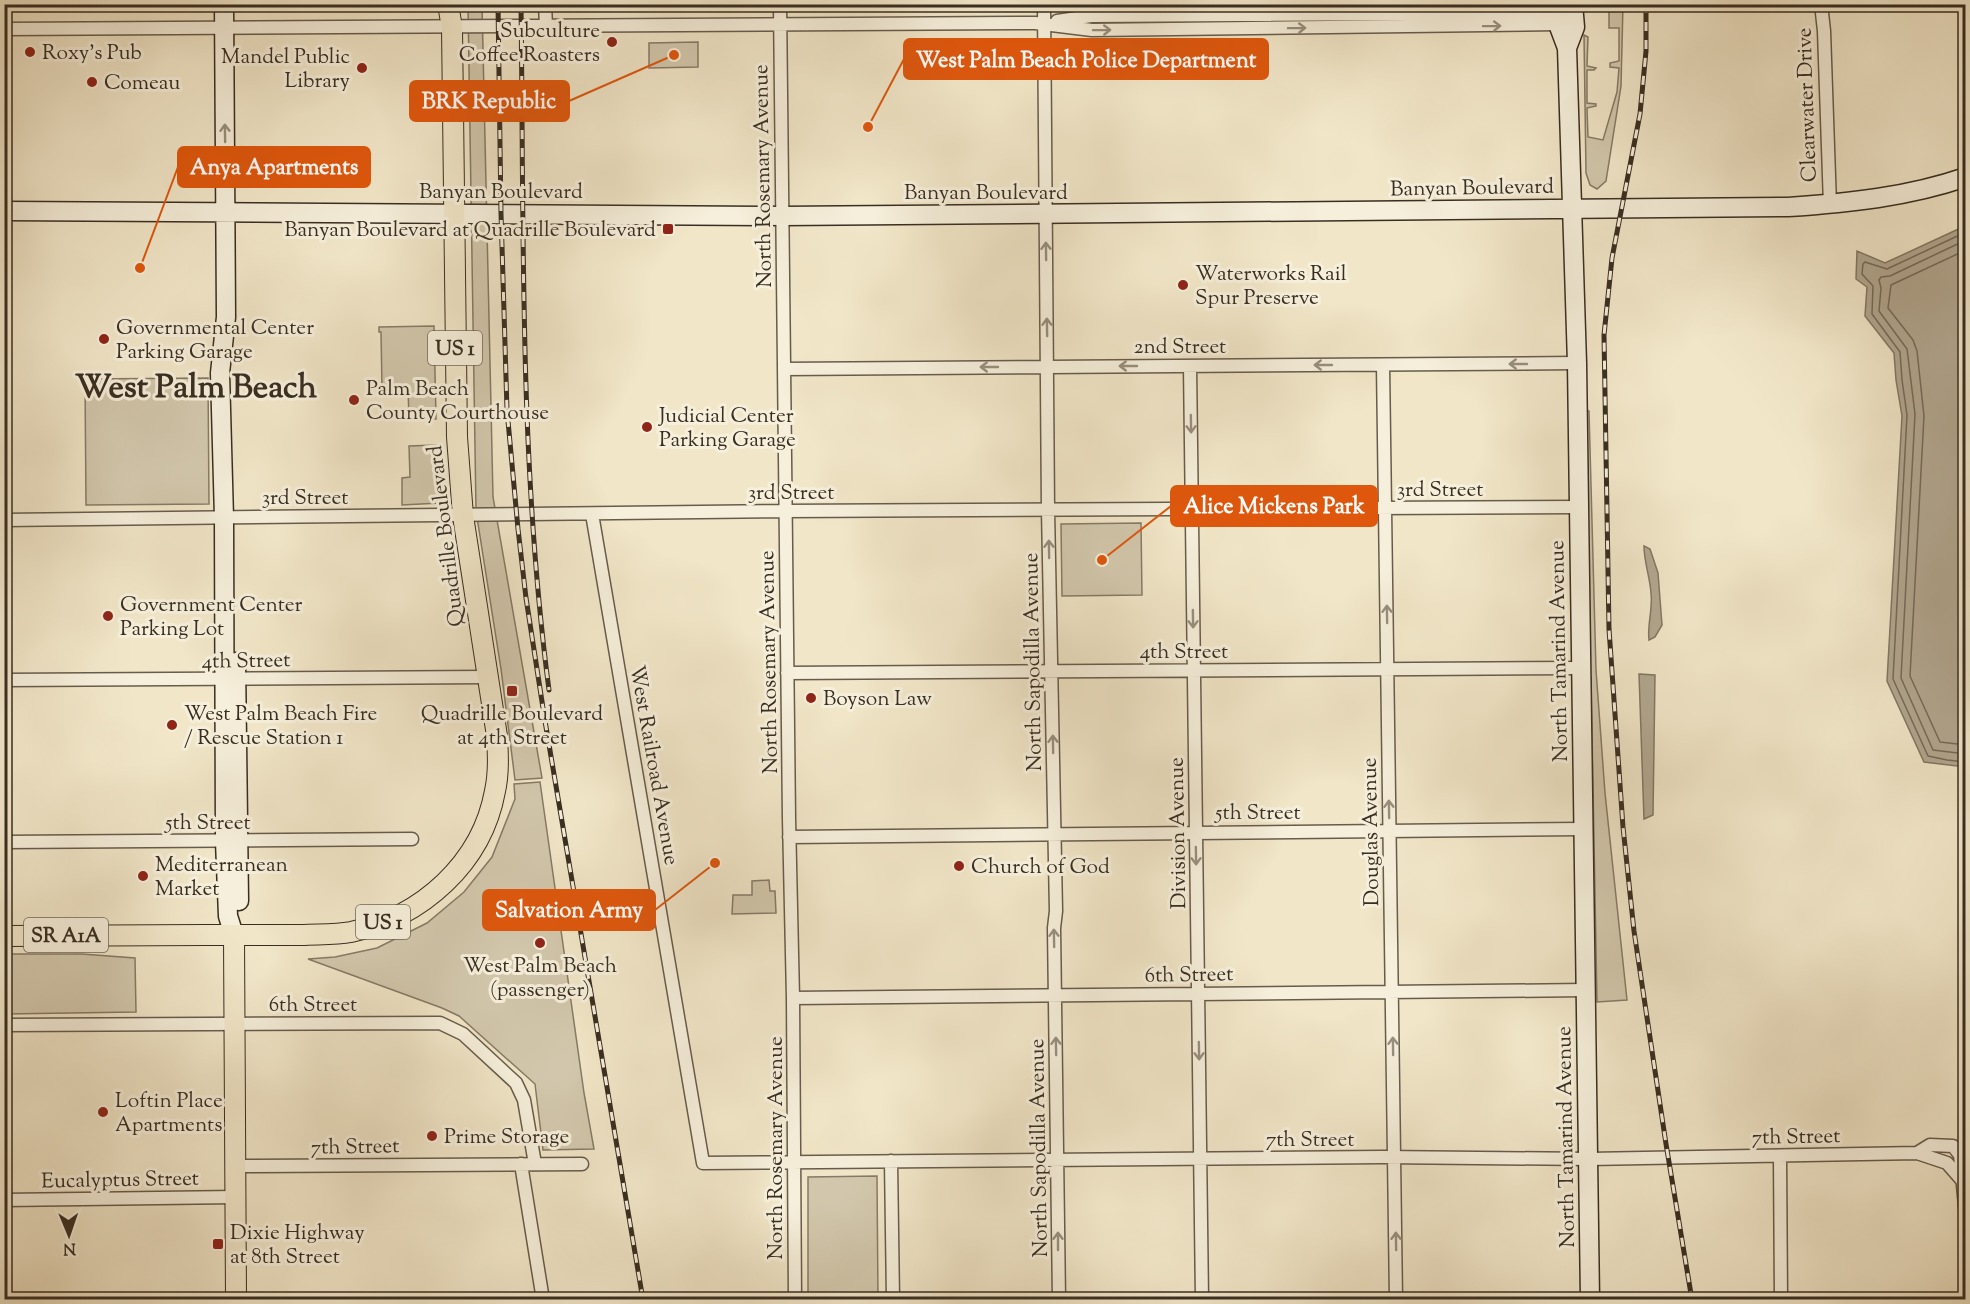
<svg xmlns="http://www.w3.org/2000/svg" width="1970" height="1304" viewBox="0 0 1970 1304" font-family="'Sorts Mill Goudy',serif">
<rect width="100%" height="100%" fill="#f1e6c8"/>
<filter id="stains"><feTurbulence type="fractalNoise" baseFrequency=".00333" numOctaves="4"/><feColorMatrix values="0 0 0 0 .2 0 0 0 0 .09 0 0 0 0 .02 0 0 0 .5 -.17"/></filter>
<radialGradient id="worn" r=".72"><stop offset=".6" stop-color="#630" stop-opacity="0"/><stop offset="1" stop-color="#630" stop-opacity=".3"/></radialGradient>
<path fill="#d2c7ac" stroke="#867a67" stroke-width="1.5" d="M468 5H482L493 497 542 778 515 780 501 669 476 511Z
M558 5H629V10H558Z
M1609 5H1623L1621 86 1606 181 1597 189 1590 185 1586 173 1584 35 1588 37 1587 66 1596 68 1594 70H1587V103L1596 104V106L1587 108 1588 137 1603 140 1617 92 1619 68 1610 67V63L1619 61V28H1609Z
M698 42V67L649 68V43Z
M434 326 436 419H409L408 387 382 388 381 332H379V327Z
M208 378 209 504 86 505 85 379Z
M1583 409 1589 411 1596 670 1605 793 1627 1000 1597 1002 1591 677 1586 674Z
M437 445 440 503 402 505V478L410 477 409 446Z
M1141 523 1142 595 1062 596 1061 524Z
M540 782 584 1093 594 1149 543 1150 535 1084 459 1016 442 1008 308 959 335 957 377 948 427 923 464 892 492 857 515 799 514 784Z
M769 880 770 891H775L776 913 732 914 733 895H752V881Z
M5 954H82L135 958 136 1012 5 1014Z
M877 1176 878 1299H808V1177Z"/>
<path fill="#b2a790" stroke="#827764" stroke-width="1.5" d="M1965 226V767L1924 762 1887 681 1902 416 1896 380 1894 353 1865 316 1867 287 1856 279 1857 251 1885 263Z
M1644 546 1650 549 1658 573 1662 625 1655 637 1649 640C1647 625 1653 609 1651 593 1650 577 1644 562 1644 546Z
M1639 674 1655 675 1653 815 1644 819Z"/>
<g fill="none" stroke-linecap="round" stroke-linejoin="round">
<path stroke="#766a59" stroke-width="1.5" d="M1966 232 1887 269 1865 262 1863 264 1862 274 1873 286 1872 314 1900 352 1902 380 1907 415 1893 679 1928 756 1947 760 1966 762
M1966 240 1890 276 1881 277 1879 280 1881 288 1879 311 1907 349 1915 414 1901 678 1933 750 1966 754
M1966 250 1891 285 1888 308 1913 340 1917 351 1924 416 1910 676 1940 742 1966 745"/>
<g stroke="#675c4c" stroke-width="15">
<path id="street" d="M545 4 546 27
M780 4 789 819 793 998 795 1300
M1044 4 1048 510 1056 911 1054 928 1059 1300
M1821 4 1824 31 1830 205
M1057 21 1091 16 1557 13
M4 29 1035 23 1092 30 1558 24
M1383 365 1396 1300
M1190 366 1202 1300
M784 369 1577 363
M592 514 703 1163 1382 1157 1589 1159 1917 1153 1947 1163 1961 1179 1966 1173
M4 520 785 511 1579 507
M787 673 1581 668
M4 680 487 677
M789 837 1583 829
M4 842 412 839
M793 998 1586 990
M4 1025 440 1023 463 1034 516 1083 524 1100 535 1164
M1917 1153 1930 1145 1953 1146 1960 1155
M1960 1155 1966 1216
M1780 1156 1781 1300
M891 1161 893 1300
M521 1164 543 1300
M236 1166 582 1164
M4 1200 236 1197"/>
</g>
<g stroke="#392e22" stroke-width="21">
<path id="secondary" d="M224 4 226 317 220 373 224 518 225 841 228 916 234 935
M1557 4 1558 24 1567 48 1577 363 1590 1300
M1567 48 1575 27 1573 4
M4 211 782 216 1788 207C1848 203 1908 197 1966 177
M236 662 239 901"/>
</g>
<g stroke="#392e22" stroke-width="22">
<path id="primary" d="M234 935 236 1300
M4 936C71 936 138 935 205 935 237 935 269 935 301 935 318 934 335 935 351 932 422 917 482 863 495 791 499 773 498 754 497 736L463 516 457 437 452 28 448 4"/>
</g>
<use href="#street" stroke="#f6efdb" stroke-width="12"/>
<use href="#secondary" stroke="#f6efdb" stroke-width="18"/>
<use href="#primary" stroke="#f1e6c8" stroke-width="20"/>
<g stroke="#392e22" stroke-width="5">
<path id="rail" d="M498 4 501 213 507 410 518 529 526 598 545 721 643 1300
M521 4C524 233 519 463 549 690
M1646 4V51L1640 114 1612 258 1604 335 1609 629 1623 827 1634 931 1666 1144 1692 1300"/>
</g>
<use href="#rail" stroke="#f6efdb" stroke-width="3" stroke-dasharray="9" stroke-linecap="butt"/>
</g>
<defs><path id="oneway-shaft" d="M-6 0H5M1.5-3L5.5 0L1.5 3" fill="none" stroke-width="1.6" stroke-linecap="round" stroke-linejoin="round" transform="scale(1.5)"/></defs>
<g stroke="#988e7e">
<use href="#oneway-shaft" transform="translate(1492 26) rotate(-1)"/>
<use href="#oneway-shaft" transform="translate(1297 28) rotate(-1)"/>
<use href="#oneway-shaft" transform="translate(1102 30) rotate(-1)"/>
<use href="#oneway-shaft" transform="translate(225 133) rotate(-91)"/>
<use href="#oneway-shaft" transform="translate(1046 251) rotate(-91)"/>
<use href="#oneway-shaft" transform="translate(1047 327) rotate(-91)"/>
<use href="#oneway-shaft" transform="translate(1518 364) rotate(180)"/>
<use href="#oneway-shaft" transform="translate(1323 365) rotate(180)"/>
<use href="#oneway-shaft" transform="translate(1128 366) rotate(180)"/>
<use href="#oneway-shaft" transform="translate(989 367) rotate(180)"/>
<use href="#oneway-shaft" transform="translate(1191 424) rotate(89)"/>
<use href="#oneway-shaft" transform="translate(1049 549) rotate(-91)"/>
<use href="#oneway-shaft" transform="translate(1387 614) rotate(-91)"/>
<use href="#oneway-shaft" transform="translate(1193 619) rotate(89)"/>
<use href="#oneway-shaft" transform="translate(1053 744) rotate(-91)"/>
<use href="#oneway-shaft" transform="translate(1389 809) rotate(-91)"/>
<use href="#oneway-shaft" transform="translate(1196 856) rotate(89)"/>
<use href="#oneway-shaft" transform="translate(1054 938) rotate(-91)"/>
<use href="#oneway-shaft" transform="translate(1056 1046) rotate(-91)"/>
<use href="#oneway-shaft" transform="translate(1393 1046) rotate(-91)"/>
<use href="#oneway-shaft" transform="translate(1199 1051) rotate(89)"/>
<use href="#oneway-shaft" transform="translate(1058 1241) rotate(-90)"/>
<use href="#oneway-shaft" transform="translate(1396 1241) rotate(-91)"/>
</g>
<g fill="#8f2418" stroke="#f6efdb" stroke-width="2">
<circle cx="612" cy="42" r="6"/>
<circle cx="30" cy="52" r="6"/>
<circle cx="362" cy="68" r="6"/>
<circle cx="92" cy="82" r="6"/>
<rect x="662" y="223" width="12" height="12" rx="3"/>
<circle cx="1183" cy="285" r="6"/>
<circle cx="104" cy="339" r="6"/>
<circle cx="354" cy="400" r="6"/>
<circle cx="647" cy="427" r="6"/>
<circle cx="108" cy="616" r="6"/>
<rect x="506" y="685" width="12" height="12" rx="3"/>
<circle cx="811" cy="698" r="6"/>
<circle cx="172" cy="725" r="6"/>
<circle cx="959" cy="866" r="6"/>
<circle cx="143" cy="876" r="6"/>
<circle cx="540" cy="943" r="6"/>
<circle cx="103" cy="1112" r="6"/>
<circle cx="432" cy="1136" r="6"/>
<rect x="212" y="1238" width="12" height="12" rx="3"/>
</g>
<g text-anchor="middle" stroke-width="6" stroke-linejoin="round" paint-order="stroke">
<g fill="#f6efdb" stroke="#72685a" stroke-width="1.5">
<rect x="428" y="331" width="54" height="34" rx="4.5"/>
<rect x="356" y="905" width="54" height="34" rx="4.5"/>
<rect x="24" y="918" width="84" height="34" rx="4.5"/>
</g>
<g font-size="20" font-weight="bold" fill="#392e22">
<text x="455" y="355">US 1</text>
<text x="383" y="929">US 1</text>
<text x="66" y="942">SR A1A</text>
</g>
<g font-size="21" fill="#392e22" stroke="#f6efdb" text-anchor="start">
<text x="600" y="37" text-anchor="end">Subculture<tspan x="600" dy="24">Coffee Roasters</tspan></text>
<text x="42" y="59">Roxy's Pub</text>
<text x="350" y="63" text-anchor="end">Mandel Public<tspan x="350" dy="24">Library</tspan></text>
<text x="104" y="89">Comeau</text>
<text x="656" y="236" text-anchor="end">Banyan Boulevard at Quadrille Boulevard</text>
<text x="1195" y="280">Waterworks Rail<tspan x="1195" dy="24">Spur Preserve</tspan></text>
<text x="116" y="334">Governmental Center<tspan x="116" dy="24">Parking Garage</tspan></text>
<text x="366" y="395">Palm Beach<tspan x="366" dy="24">County Courthouse</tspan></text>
<text x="659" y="422">Judicial Center<tspan x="659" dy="24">Parking Garage</tspan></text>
<text x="120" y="611">Government Center<tspan x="120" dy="24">Parking Lot</tspan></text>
<text x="823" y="705">Boyson Law</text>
<text x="184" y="720">West Palm Beach Fire<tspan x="184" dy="24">/ Rescue Station 1</tspan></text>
<text x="512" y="720" text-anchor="middle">Quadrille Boulevard<tspan x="512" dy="24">at 4th Street</tspan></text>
<text x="155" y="871">Mediterranean<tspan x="155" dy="24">Market</tspan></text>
<text x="971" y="873">Church of God</text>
<text x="540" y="972" text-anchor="middle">West Palm Beach<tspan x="540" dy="24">(passenger)</tspan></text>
<text x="115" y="1107">Loftin Place<tspan x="115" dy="24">Apartments</tspan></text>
<text x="444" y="1143">Prime Storage</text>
<text x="230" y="1239">Dixie Highway<tspan x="230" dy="24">at 8th Street</tspan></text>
</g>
<g font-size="21" fill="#392e22" stroke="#f6efdb">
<text transform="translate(1806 105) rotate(-92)" y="7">Clearwater Drive</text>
<text transform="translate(762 176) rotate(-91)" y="7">North Rosemary Avenue</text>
<text transform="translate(1472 187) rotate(-1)" y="7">Banyan Boulevard</text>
<text x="501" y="198">Banyan Boulevard</text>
<text x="986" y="199">Banyan Boulevard</text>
<text x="1180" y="353">2nd Street</text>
<text x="1440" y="496">3rd Street</text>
<text x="791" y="499">3rd Street</text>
<text x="305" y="504">3rd Street</text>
<text transform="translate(445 536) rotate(-97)" y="7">Quadrille Boulevard</text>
<text x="1184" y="658">4th Street</text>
<text transform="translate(1558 651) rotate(-91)" y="7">North Tamarind Avenue</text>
<text transform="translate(246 660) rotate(-1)" y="7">4th Street</text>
<text transform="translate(768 662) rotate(-91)" y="7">North Rosemary Avenue</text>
<text transform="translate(1032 662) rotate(-91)" y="7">North Sapodilla Avenue</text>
<text transform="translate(655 765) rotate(80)" y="7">West Railroad Avenue</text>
<text x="1258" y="819">5th Street</text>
<text x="208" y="829">5th Street</text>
<text transform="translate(1370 832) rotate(-91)" y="7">Douglas Avenue</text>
<text transform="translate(1177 833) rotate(-91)" y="7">Division Avenue</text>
<text transform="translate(1189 974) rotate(-1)" y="7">6th Street</text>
<text x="313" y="1011">6th Street</text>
<text transform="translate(1796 1136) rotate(-1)" y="7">7th Street</text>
<text transform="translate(1565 1137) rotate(-91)" y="7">North Tamarind Avenue</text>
<text x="1310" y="1146">7th Street</text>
<text transform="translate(355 1146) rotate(-1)" y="7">7th Street</text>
<text transform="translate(775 1148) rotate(-90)" y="7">North Rosemary Avenue</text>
<text transform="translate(1038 1148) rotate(-91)" y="7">North Sapodilla Avenue</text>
<text transform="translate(120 1179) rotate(-1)" y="7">Eucalyptus Street</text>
</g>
<g font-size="33" font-weight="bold" fill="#392e22" stroke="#f6efdb">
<text x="196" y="397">West Palm Beach</text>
</g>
</g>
<path fill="none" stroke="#df570d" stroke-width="2" d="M868 127L904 59M674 55L569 101M140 268L178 167M1102 560L1171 506M715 863L655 910"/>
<g fill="#df570d" stroke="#f6efdb" stroke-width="2">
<circle cx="868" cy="127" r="6"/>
<circle cx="674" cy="55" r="6"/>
<circle cx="140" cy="268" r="6"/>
<circle cx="1102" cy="560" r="6"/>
<circle cx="715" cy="863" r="6"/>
</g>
<g fill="#df570d" stroke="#df570d" stroke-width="2">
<rect x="904" y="39" width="364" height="40" rx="6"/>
<rect x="410" y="81" width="159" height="40" rx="6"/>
<rect x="178" y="147" width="192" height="40" rx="6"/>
<rect x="1171" y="486" width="206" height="40" rx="6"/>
<rect x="483" y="890" width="172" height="40" rx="6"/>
</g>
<g font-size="22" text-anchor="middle" font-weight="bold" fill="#fff">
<text x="1086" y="67">West Palm Beach Police Department</text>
<text x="489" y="108">BRK Republic</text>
<text x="274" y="174">Anya Apartments</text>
<text x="1274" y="513">Alice Mickens Park</text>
<text x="569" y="917">Salvation Army</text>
</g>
<rect width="1970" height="1304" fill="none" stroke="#f1e6c8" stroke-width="24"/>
<rect x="6" y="6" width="1958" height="1292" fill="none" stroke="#392e22" stroke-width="3"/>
<rect x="12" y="12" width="1946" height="1280" fill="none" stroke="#392e22" stroke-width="1.5"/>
<g transform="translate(69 1235) rotate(178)" stroke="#f6efdb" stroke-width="4.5" paint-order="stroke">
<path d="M0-4.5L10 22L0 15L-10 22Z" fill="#392e22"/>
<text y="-9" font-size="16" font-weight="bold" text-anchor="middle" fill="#392e22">N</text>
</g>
<rect width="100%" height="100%" filter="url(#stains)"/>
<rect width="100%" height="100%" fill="url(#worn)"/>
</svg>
